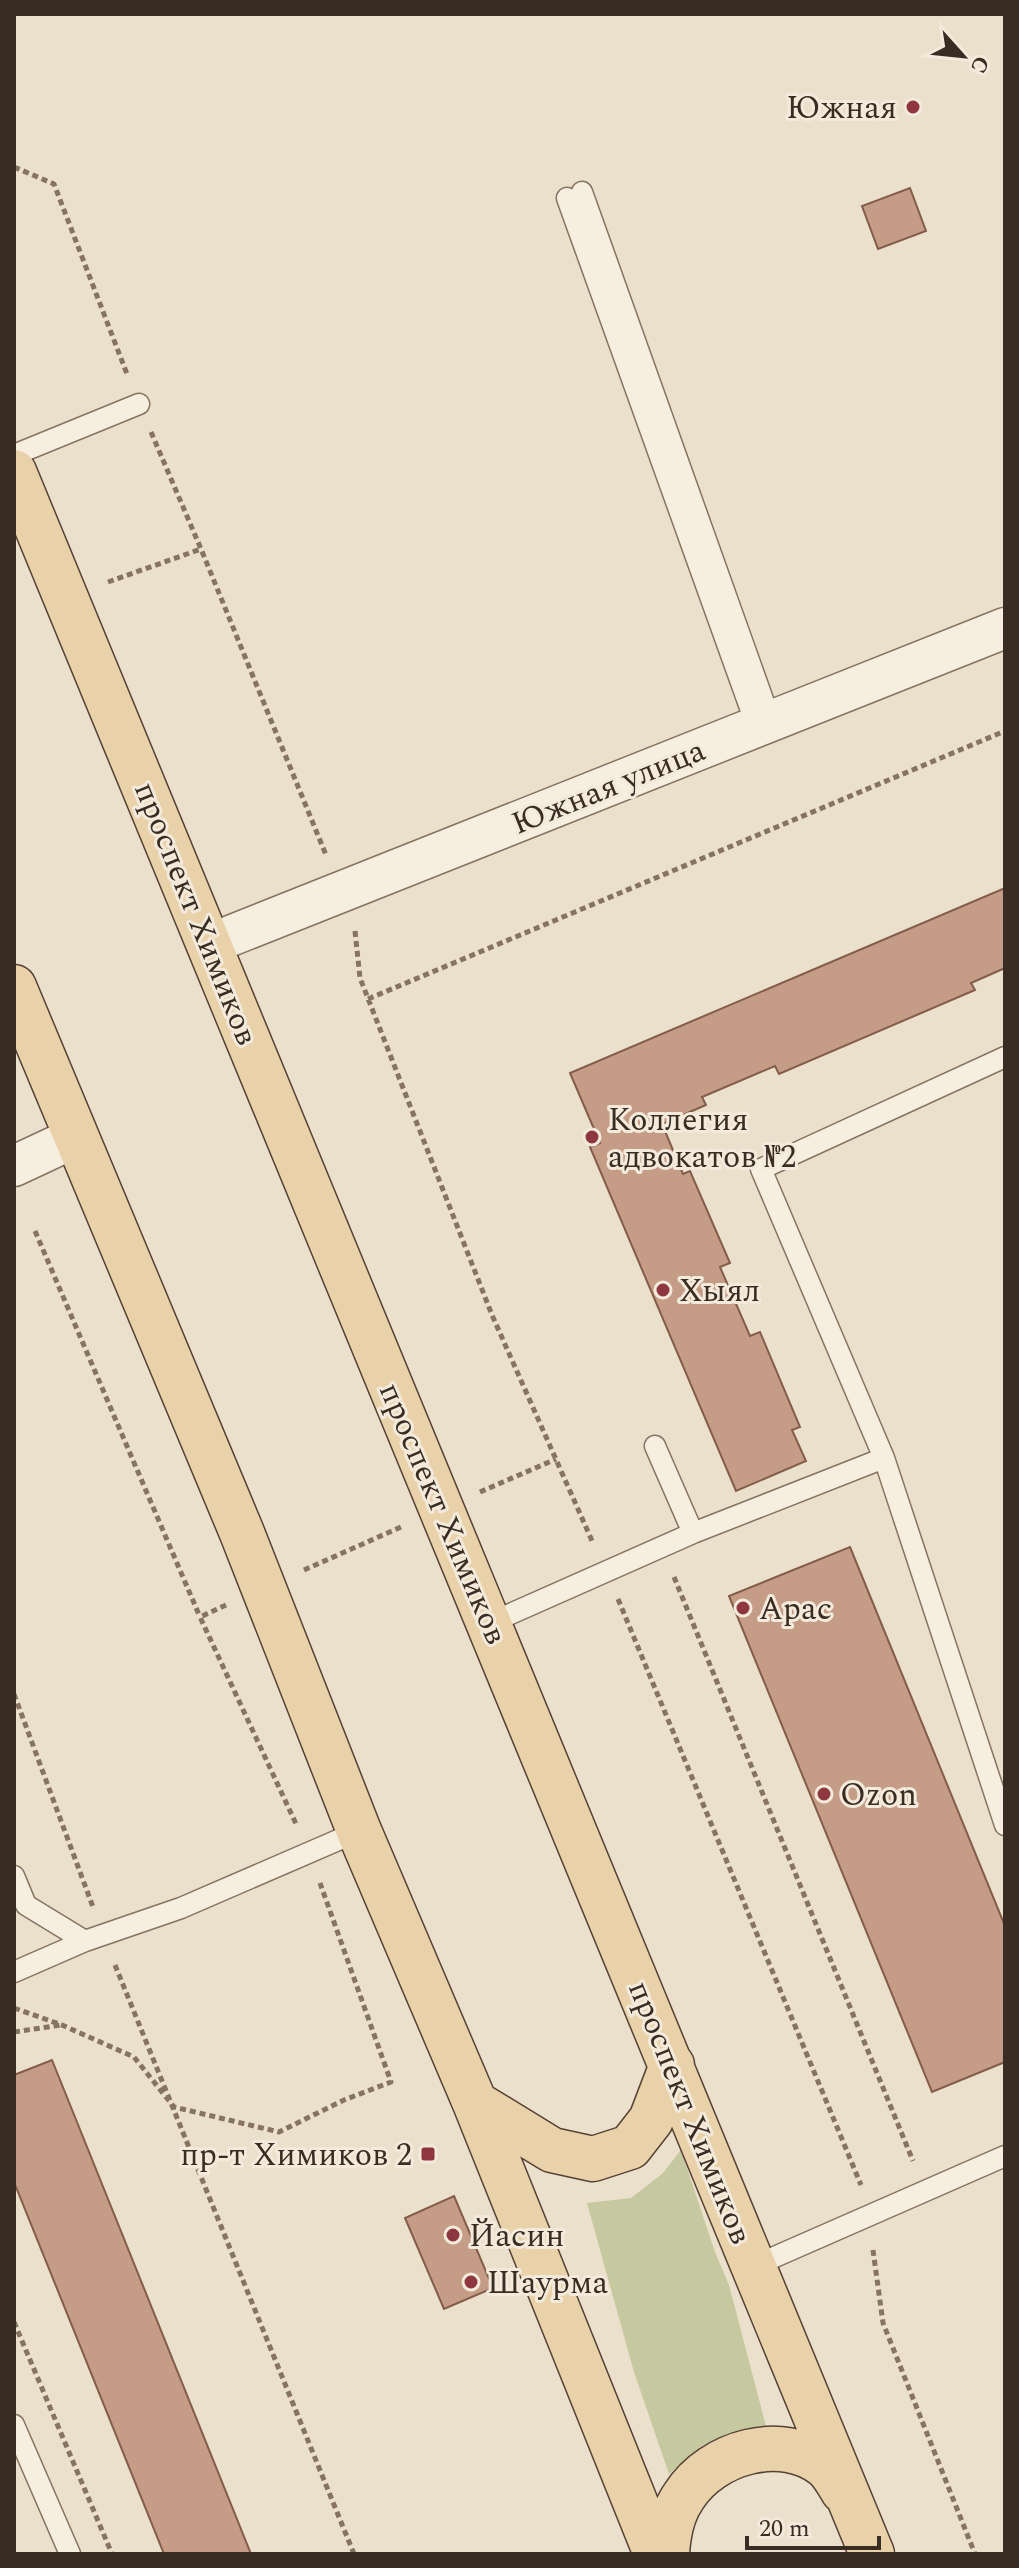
<svg xmlns="http://www.w3.org/2000/svg" width="1019" height="2568" viewBox="0 0 1019 2568" font-family="Spectral,serif">
<rect width="100%" height="100%" fill="#ebe0cc"/>
<path fill="#c6c8a0" d="M681 2150 715 2252 729 2285 767 2430 727 2434 700 2447 669 2474 634 2372 587 2203 631 2198 662 2174Z"/>
<path fill="#c59c86" stroke="#835d4a" stroke-width="2" d="M910 188 926 231 878 249 862 206Z
M1005 888V968L971 983 975 990 779 1074 775 1066 702 1097 706 1105 662 1124 683 1174 690 1171 730 1263 720 1267 750 1336 760 1332 800 1427 792 1430 806 1461 736 1491 590 1147 600 1143 570 1073Z
M850 1547 1005 1926V2062L932 2092 729 1596Z
M52 2060 251 2554H164L14 2182V2075Z
M454 2196 493 2288 444 2309 405 2218Z"/>
<g fill="none" stroke-linecap="round" stroke-linejoin="round">
<g stroke="#867361" stroke-width="23">
<path id="service" d="M582 192 771 722
M567 198 757 727
M14 455 139 404
M655 1446 693 1533
M884 1458 1005 1825
M490 1623 693 1533 884 1458 761 1169 1005 1057
M14 1876 26 1905 85 1941
M14 1972 85 1941 181 1908 359 1831
M754 2266 1005 2156
M14 2425 70 2554"/>
</g>
<g stroke="#867361" stroke-width="43">
<path id="minor" d="M210 944 1005 628
M14 1166 76 1137"/>
</g>
<g stroke="#554235" stroke-width="47">
<path id="primary" d="M14 472 872 2554
M14 987 242 1533 359 1831 475 2103 656 2554
M475 2103 552 2150 593 2159 630 2147 651 2120 672 2065
M667 2554C668 2534 672 2513 684 2496 712 2452 782 2432 825 2466 833 2473 838 2483 843 2491"/>
</g>
<path stroke="#867361" stroke-width="5" stroke-dasharray="6 4" stroke-linecap="butt" d="M14 167 54 184 127 374
M151 432 201 549 326 855
M108 582 201 549
M355 931 360 978 492 1315 593 1543
M368 999 1005 731
M35 1231 200 1617
M480 1492 556 1459
M304 1570 401 1527
M674 1577 913 2161
M618 1599 861 2185
M226 1605 200 1617 297 1826
M14 1694 93 1907
M115 1965 354 2554
M14 2008 62 2025 134 2057 174 2107 279 2132 344 2100 391 2082 320 1883
M14 2032 61 2025
M873 2250 883 2323 975 2554
M14 2322 112 2554"/>
<use href="#service" stroke="#f6eedf" stroke-width="20"/>
<use href="#minor" stroke="#f6eedf" stroke-width="40"/>
<use href="#primary" stroke="#e9d1a9" stroke-width="44"/>
</g>
<g fill="#8f373e" stroke="#f3eadb" stroke-width="3">
<circle cx="913" cy="107" r="8"/>
<circle cx="592" cy="1137" r="8"/>
<circle cx="663" cy="1290" r="8"/>
<circle cx="743" cy="1608" r="8"/>
<circle cx="824" cy="1794" r="8"/>
<rect x="420" y="2146" width="16" height="16" rx="4"/>
<circle cx="453" cy="2235" r="8"/>
<circle cx="471" cy="2282" r="8"/>
</g>
<g text-anchor="middle" stroke-width="6" stroke-linejoin="round" paint-order="stroke">
<g font-size="32" fill="#392c23" stroke="#f3eadb" text-anchor="start">
<text x="897" y="118" text-anchor="end">Южная</text>
<text x="608" y="1130">Коллегия<tspan x="608" dy="37">адвокатов №2</tspan></text>
<text x="679" y="1301">Хыял</text>
<text x="759" y="1619">Арас</text>
<text x="840" y="1805">Ozon</text>
<text x="412" y="2165" text-anchor="end">пр-т Химиков 2</text>
<text x="469" y="2246">Йасин</text>
<text x="487" y="2293">Шаурма</text>
</g>
<g font-size="32" fill="#392c23" stroke="#f3eadb">
<text transform="translate(608 786) rotate(-22)" y="11">Южная улица</text>
<text transform="translate(197 913) rotate(68)" y="11">проспект Химиков</text>
<text transform="translate(444 1513) rotate(67)" y="11">проспект Химиков</text>
<text transform="translate(691 2112) rotate(68)" y="11">проспект Химиков</text>
</g>
</g>
<rect width="1019" height="2568" fill="none" stroke="#392c23" stroke-width="32"/>
<g transform="translate(963 56) rotate(117)" stroke="#f3eadb" stroke-width="6" paint-order="stroke">
<path d="M0-6L14 30L0 20L-14 30Z" fill="#392c23"/>
<text y="-12" font-size="22" font-weight="bold" text-anchor="middle" fill="#392c23">С</text>
</g>
<path d="M747 2536v12h132v-12" fill="none" stroke="#392c23" stroke-width="4"/>
<text x="759" y="2536" font-size="24" fill="#392c23" stroke="#f3eadb" stroke-width="6" paint-order="stroke">20 m</text>
</svg>
